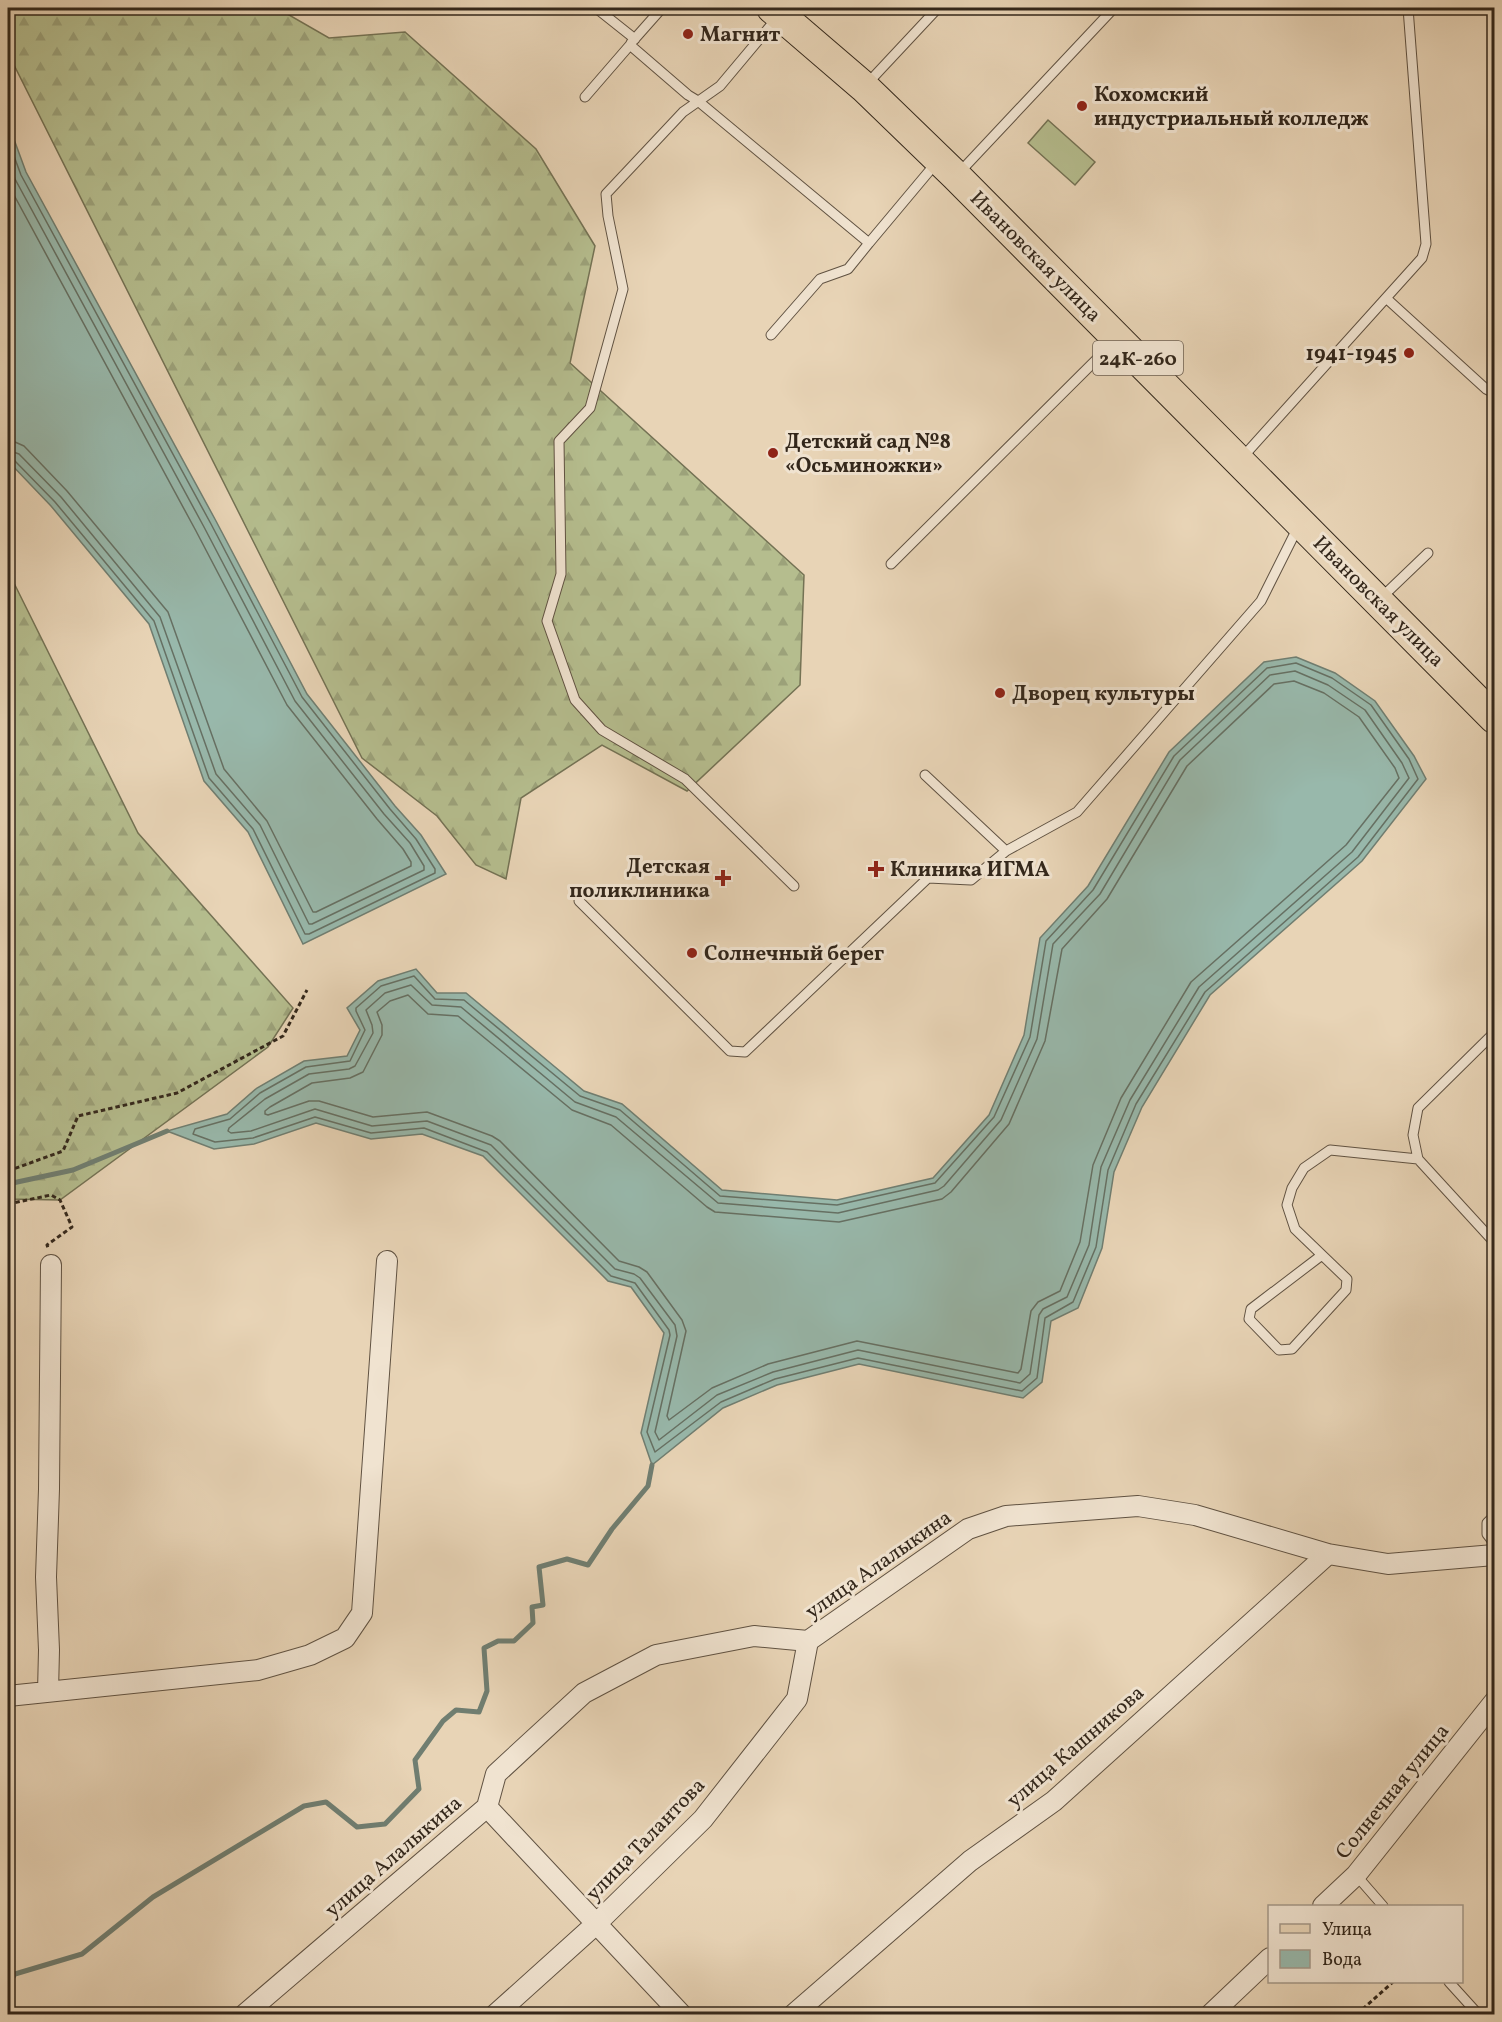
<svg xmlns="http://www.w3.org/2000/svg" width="1502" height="2022" viewBox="0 0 1502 2022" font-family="Vollkorn,serif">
<defs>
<pattern id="forest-firs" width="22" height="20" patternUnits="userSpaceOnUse" patternTransform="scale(1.5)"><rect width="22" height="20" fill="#b5bd8e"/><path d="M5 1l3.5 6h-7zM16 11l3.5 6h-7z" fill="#9ca27a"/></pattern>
</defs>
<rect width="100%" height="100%" fill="#e8d4b6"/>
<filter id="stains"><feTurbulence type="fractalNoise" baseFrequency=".00333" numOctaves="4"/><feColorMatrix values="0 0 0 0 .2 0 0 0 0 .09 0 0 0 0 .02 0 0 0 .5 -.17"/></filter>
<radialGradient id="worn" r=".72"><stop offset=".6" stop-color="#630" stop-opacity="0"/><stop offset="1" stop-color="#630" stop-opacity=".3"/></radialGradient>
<path fill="#b5bd8e" stroke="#747254" stroke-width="1.5" d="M1048 120 1095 162 1075 185 1028 143Z"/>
<path fill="url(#forest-firs)" stroke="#747254" stroke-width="1.5" d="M8 8H277L329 38 405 32 536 149 595 246 570 363 804 575 800 685 687 791 602 745 521 798 506 879 476 865 437 816 362 758 8 53Z
M8 571 138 833 293 1008 268 1047 60 1200 8 1199Z"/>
<path fill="#98b8ab" stroke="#707e71" stroke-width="1.5" d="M8 123 26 172 216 521 307 694 395 806 421 835 446 874 303 944 248 832 204 781 149 624 51 506 8 461Z
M1296 657 1335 673 1375 701 1414 756 1426 779 1362 861 1210 995 1142 1107 1114 1172 1102 1248 1078 1308 1051 1321 1042 1382 1023 1398 859 1364 777 1385 723 1408 652 1465 641 1433 664 1333 631 1287 608 1281 483 1156 422 1134 371 1139 316 1123 254 1144 214 1149 167 1131 227 1114 257 1088 304 1061 347 1056 360 1030 347 1008 378 981 416 969 437 993H466L584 1091 622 1104 722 1190 837 1200 933 1178 989 1115 1024 1035 1040 938 1088 886 1169 752 1264 662Z"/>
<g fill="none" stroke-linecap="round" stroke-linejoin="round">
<path stroke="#667063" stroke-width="1.5" d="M8 140 21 175 211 524 302 697 390 809 416 839 435 869V873L309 934H305L253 829 209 778 154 621 55 502 14 460 8 458
M8 160 15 179 204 527 295 701 384 814 410 843 424 866V870L312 924H309L260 825 216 774 160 617 61 497 19 454 8 450
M8 184 196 531 287 705 377 819 403 849 411 862V866L316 912H313L267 821 224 769 168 612 67 491 24 446 15 442 8 441
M1296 663 1332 678 1371 705 1409 759 1418 779 1358 857 1205 992 1136 1104 1108 1170 1096 1247 1073 1302 1045 1318 1037 1378 1022 1391 858 1358 775 1379 721 1402 655 1452 647 1432 670 1335 669 1330 635 1283 611 1276 487 1152 424 1128 371 1133 315 1117 253 1138 215 1142 193 1134 195 1129 230 1119 260 1093 306 1067 350 1061 365 1030 356 1011V1008L381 986 414 976 435 999 464 1000 580 1096 620 1110 720 1196 837 1205 935 1183 994 1117 1030 1037 1046 941 1093 890 1174 756 1267 668Z
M1295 671 1328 685 1365 710 1402 763 1409 778 1352 852 1199 987 1130 1100 1101 1167 1089 1245 1067 1297 1043 1309 1039 1315 1030 1374 1020 1383 858 1350 773 1372 717 1395 659 1440 655 1432 677 1336 675 1325 640 1278 634 1274 615 1269 491 1145 427 1121 372 1126 315 1109 251 1131 231 1133 228 1131 229 1128 265 1099 309 1074 349 1069 355 1066 373 1033 372 1025 366 1010 385 993 411 985 432 1005 461 1007 575 1102 616 1117 718 1203 838 1213 938 1190 944 1186 1001 1120 1037 1039 1053 944 1100 894 1180 760 1270 675Z
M1294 681 1324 693 1359 717 1395 768 1399 778 1346 845 1191 982 1121 1098 1093 1165 1080 1242 1060 1291 1038 1302 1031 1311 1021 1369 1018 1373 857 1341 768 1364 712 1388 669 1420 667 1416 686 1331 682 1320 647 1272 639 1267 619 1261 500 1141 492 1136 427 1112 373 1117 319 1101H309L268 1115 265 1114V1111L270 1107 312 1083 350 1078 363 1072 382 1035V1025L377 1012 390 1001 408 995 428 1014 458 1016 572 1110 611 1125 707 1207 715 1212 839 1222 942 1199 951 1192 1009 1124 1045 1041 1062 949 1107 899 1187 766 1274 684Z"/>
<path stroke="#707e71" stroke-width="5" d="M8 1184 73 1170 167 1131
M8 1985 15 1974 82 1954 153 1897 304 1806 326 1802 357 1827 385 1824 419 1789 415 1760 443 1721 456 1710 479 1712 487 1691 484 1648 498 1641H514L533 1623 532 1607 543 1605 539 1567 567 1559 588 1565 612 1529 648 1486 652 1465"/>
<g stroke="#605242" stroke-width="11">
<path id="service" d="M596 8 635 39
M777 18 720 86 683 112 606 194 608 216 623 289 590 408 559 441 561 574 547 621 575 700 602 730 685 779 794 886
M631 43 662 8
M866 85 938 8
M585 97 630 45 688 95 698 101 869 243 848 269 820 279 771 335
M958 174 1114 8
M869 243 936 163
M1386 298 1486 389 1494 393
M1241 459 1422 258 1426 244 1408 8
M891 564 1114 342
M1380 599 1428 553
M925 775 1006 851
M579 901 730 1051 745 1052 928 878 971 880 1006 851 1077 812 1261 601 1298 527
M1494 1033 1418 1108 1413 1135 1418 1159 1494 1242
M1322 1255 1347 1279 1346 1290 1292 1349 1279 1350 1249 1319 1251 1309 1322 1255 1295 1229 1287 1205 1292 1188 1304 1168 1330 1150 1418 1159
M1494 1516 1487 1523V1534L1494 1543
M1356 1875 1383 1906
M1449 1982 1478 2014"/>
</g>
<g stroke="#605242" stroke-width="22">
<path id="minor" d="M48 1692 49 1650 46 1577 49 1489 51 1265
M8 1696 258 1670 310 1655 345 1638 362 1613 387 1261
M487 1807 681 2014
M1323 1906 1356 1875 1494 1702
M245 2014 487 1807 496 1774 584 1693 656 1655 754 1636 808 1641 968 1529 1006 1516 1138 1506 1195 1515 1328 1554 1388 1564 1494 1555
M496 2014 596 1924 703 1819 797 1699 808 1641
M794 2014 970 1861 1054 1801 1328 1554
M1211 2014 1270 1958"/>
</g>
<g stroke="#33271b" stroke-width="32">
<path id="primary" d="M772 8 864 87 956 176 1494 718"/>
</g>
<path stroke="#33271b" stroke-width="3" stroke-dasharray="4.5 3" stroke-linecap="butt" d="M8 1171 63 1151 78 1116 177 1093 283 1036 307 990
M8 1204 51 1195 60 1200 72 1227 47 1245 48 1248
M1357 2014 1393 1982"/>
<use href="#service" stroke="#f0e3d0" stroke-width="9"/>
<use href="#minor" stroke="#f0e3d0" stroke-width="20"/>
<use href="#primary" stroke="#e8d4b6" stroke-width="30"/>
</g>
<g fill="#8f2418" stroke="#f0e3d0" stroke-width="2">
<circle cx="688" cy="34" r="6"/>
<circle cx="1082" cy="106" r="6"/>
<circle cx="1409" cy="353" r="6"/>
<circle cx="773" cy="453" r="6"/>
<circle cx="1000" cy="693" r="6"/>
<path d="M873 860h6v6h6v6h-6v6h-6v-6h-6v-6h6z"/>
<path d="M720 869h6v6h6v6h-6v6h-6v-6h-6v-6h6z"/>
<circle cx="692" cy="953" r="6"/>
</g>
<g text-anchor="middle" stroke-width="6" stroke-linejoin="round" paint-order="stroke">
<rect fill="#f0e3d0" stroke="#6c5f51" stroke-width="1.5" x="1093" y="341" width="90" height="34" rx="4.5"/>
<g font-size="20" font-weight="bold" fill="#33271b">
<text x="1138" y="365">24К-260</text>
</g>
<g font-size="21" font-weight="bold" fill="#33271b" stroke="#f0e3d0" text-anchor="start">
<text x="700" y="41">Магнит</text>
<text x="1094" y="101">Кохомский<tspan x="1094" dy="24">индустриальный колледж</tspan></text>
<text x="1397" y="360" text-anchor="end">1941-1945</text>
<text x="785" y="448">Детский сад №8<tspan x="785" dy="24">«Осьминожки»</tspan></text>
<text x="1012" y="700">Дворец культуры</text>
<text x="710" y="873" text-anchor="end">Детская<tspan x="710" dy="24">поликлиника</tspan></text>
<text x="890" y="876">Клиника ИГМА</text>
<text x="704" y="960">Солнечный берег</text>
</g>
<g font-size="21" fill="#33271b" stroke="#f0e3d0">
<text transform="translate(1036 256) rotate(45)" y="7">Ивановская улица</text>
<text transform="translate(1379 601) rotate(45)" y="7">Ивановская улица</text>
<text transform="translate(878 1564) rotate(-35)" y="7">улица Алалыкина</text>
<text transform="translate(1075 1746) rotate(-41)" y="7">улица Кашникова</text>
<text transform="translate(1392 1791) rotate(-51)" y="7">Солнечная улица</text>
<text transform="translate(645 1839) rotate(-46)" y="7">улица Талантова</text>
<text transform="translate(393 1856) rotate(-41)" y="7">улица Алалыкина</text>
</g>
</g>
<rect width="1502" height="2022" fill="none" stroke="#e8d4b6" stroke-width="30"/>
<rect x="9" y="9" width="1484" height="2004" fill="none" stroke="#33271b" stroke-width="3"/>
<rect x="15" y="15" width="1472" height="1992" fill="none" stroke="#33271b" stroke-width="1.5"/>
<rect x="1268" y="1905" width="195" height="78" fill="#f0e3d0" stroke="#a49888" stroke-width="1.5"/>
<rect x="1280" y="1924" width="30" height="9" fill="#e8d4b6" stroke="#a49888" stroke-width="1.5"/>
<text x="1322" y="1935" font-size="18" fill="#33271b">Улица</text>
<rect x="1280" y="1950" width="30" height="18" fill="#98b8ab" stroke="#a49888" stroke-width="1.5"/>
<text x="1322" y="1965" font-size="18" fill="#33271b">Вода</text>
<rect width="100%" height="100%" filter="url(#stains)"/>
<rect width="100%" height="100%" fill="url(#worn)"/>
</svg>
